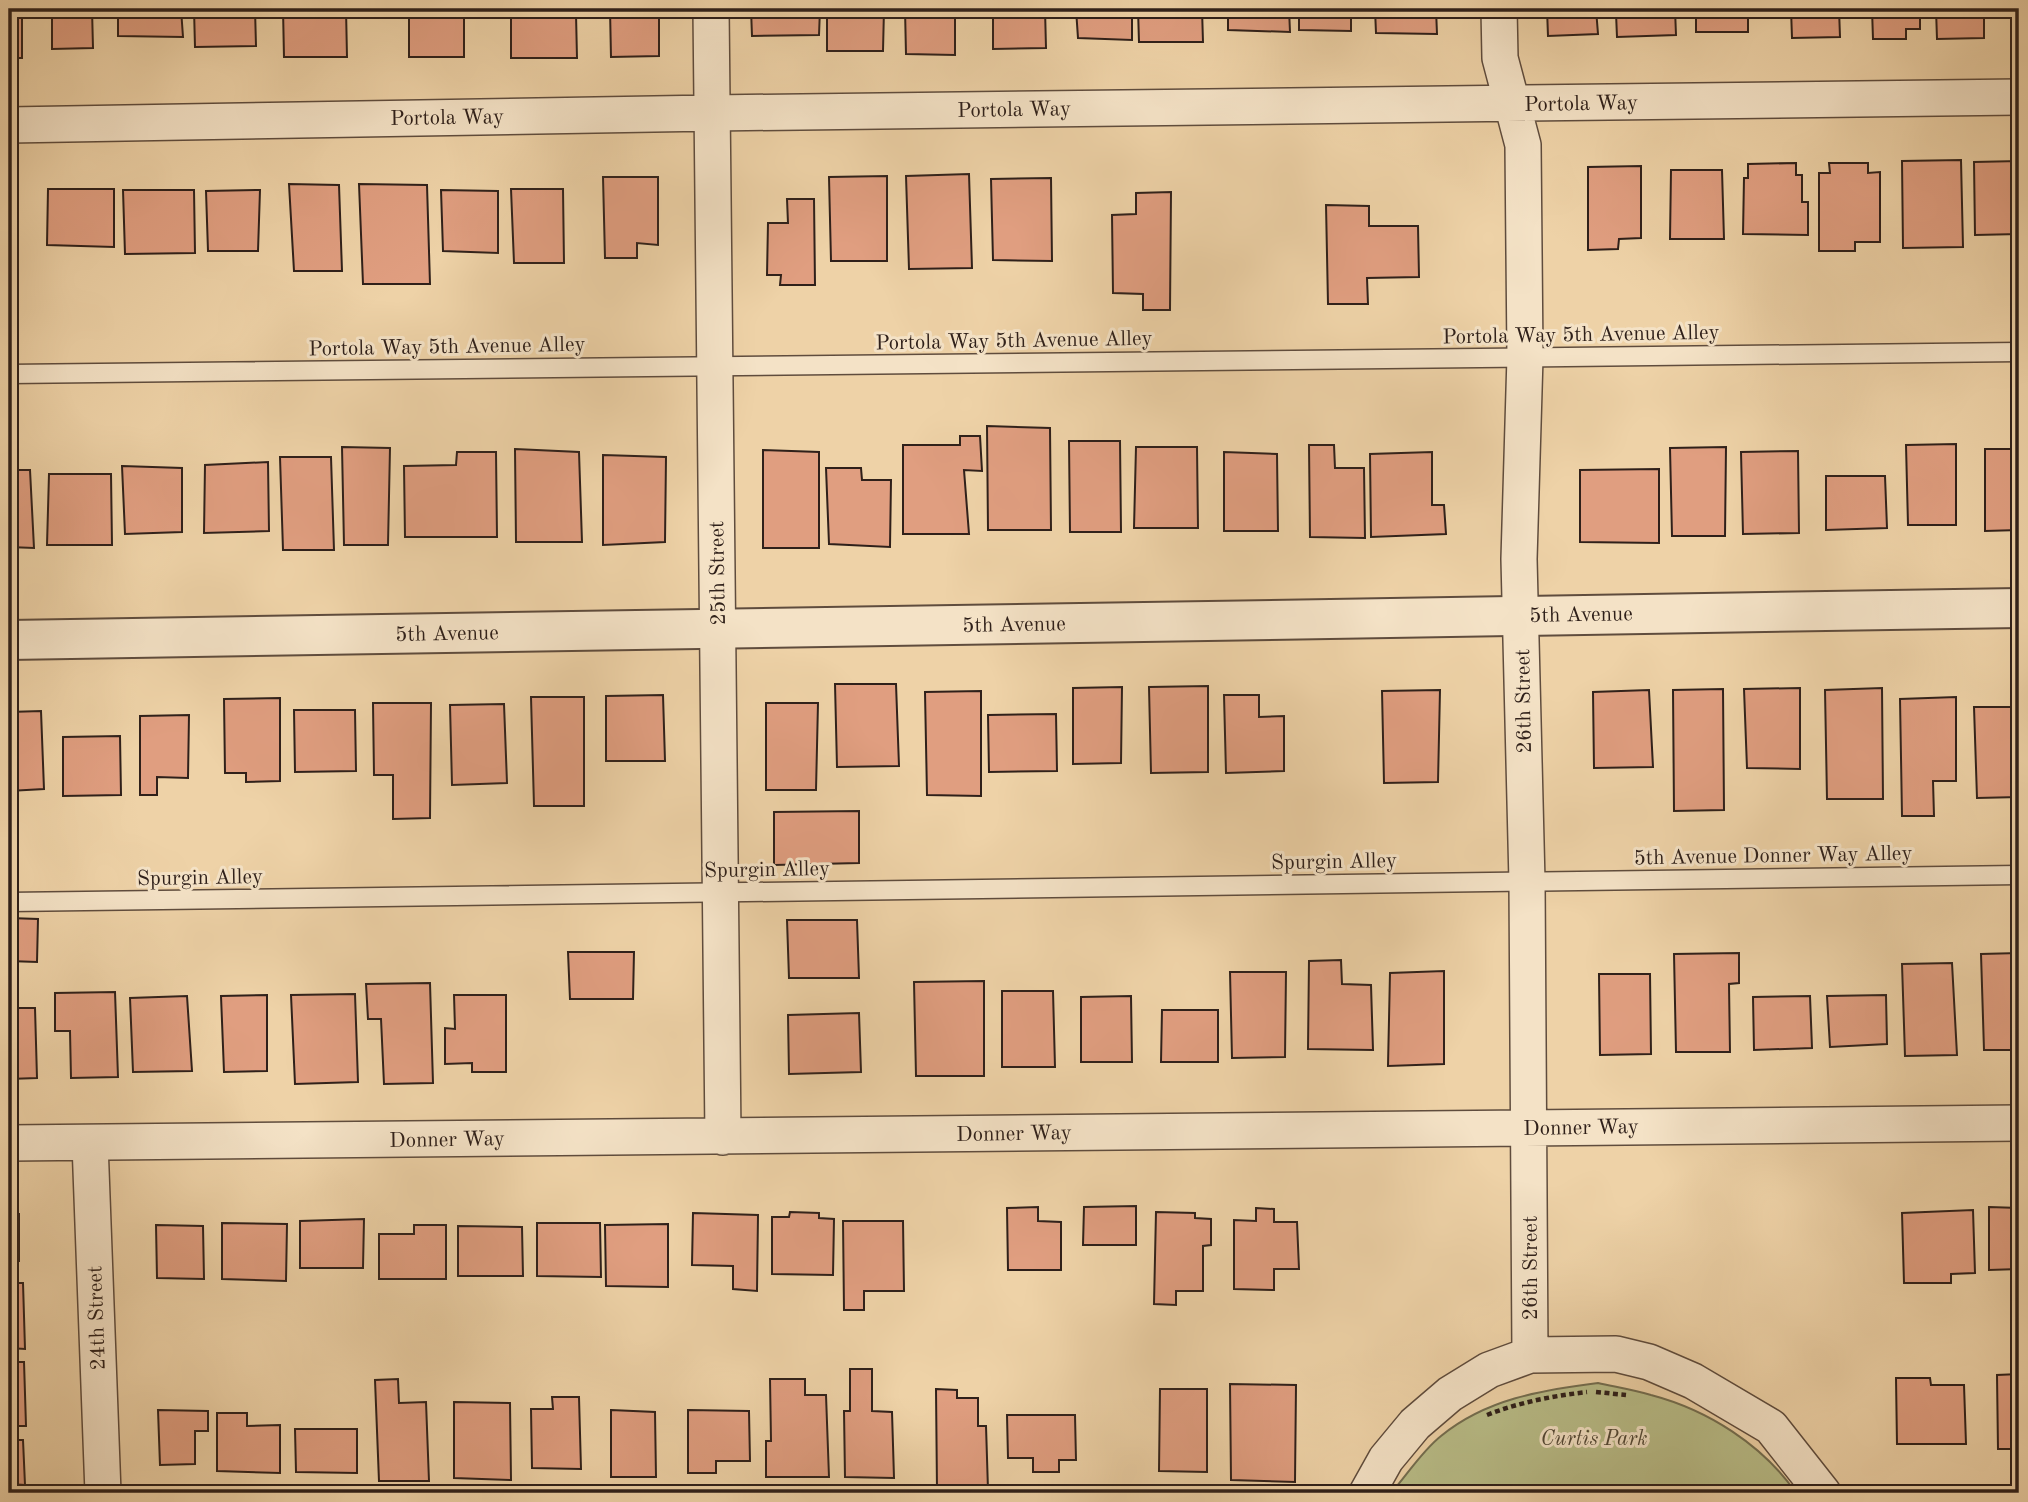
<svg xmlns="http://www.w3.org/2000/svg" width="2028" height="1502" viewBox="0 0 2028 1502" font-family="'Old Standard TT',serif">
<rect width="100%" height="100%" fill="#eed2a7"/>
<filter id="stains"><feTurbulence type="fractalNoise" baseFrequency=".00286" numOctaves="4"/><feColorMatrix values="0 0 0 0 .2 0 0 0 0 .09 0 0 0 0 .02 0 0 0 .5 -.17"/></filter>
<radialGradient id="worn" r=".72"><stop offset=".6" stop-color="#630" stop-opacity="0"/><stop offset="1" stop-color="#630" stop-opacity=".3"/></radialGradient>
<path fill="#b8bc87" stroke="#746e50" stroke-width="2" d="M1598 1383C1616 1387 1634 1390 1651 1395 1708 1410 1763 1445 1796 1493H1391C1407 1475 1422 1451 1441 1436 1486 1399 1542 1390 1598 1383Z"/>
<path fill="#e09e80" stroke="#2f201a" stroke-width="2" d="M9 9H22V58H9Z
M52 9H92L93 48 52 49Z
M118 9H181L183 37 118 36Z
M194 9H255L256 46 195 47Z
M283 9H346L347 57H284Z
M409 9H464V57H409Z
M511 9H563V14H576L577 58H511Z
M610 9H659V56L611 57Z
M751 9H820L819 35 752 36Z
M827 9H884L883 51H827Z
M905 9H955V55L906 54Z
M993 9H1045L1046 48 993 49Z
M1076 9H1132V40L1078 38Z
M1138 9H1202L1203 42H1139Z
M1228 9H1289L1290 32 1228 30Z
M1299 9H1351V31L1299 30Z
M1375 9H1436L1437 34 1376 33Z
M1547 9H1596L1598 34 1548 36Z
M1635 9H1675L1676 35 1617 37 1616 13 1635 12Z
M1696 9H1748V32H1696Z
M1791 9H1839L1840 37 1792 38Z
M1872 9H1920V29H1906V39H1873Z
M1936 9H1984V38L1937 39Z
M1961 160 1963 247 1903 248 1902 161Z
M2019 161V234L1975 235 1974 162Z
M1796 163V175H1802V202H1808V235L1743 234 1744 178H1748V164Z
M1829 163H1868V173L1880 172V242H1855V251H1819V173H1830Z
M1641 166V238L1619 239 1618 249 1588 250V167Z
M1671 170H1722L1724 239H1670Z
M969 174 972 268 909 269 906 176Z
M887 176V261H831L829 177Z
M603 177H658V245L637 243V258H605Z
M1051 178 1052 261 993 260 991 179Z
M289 184 339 185 342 271H294Z
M359 184 427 185 430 284H363Z
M48 189H114V247L47 245Z
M511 189H563L564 263H514Z
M123 190H194L195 253 125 254Z
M260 190 258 251H208L206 191Z
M441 190 498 191V253L443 251Z
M1171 192 1170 310H1143V294L1113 293 1112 215 1136 214V193Z
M787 199H814L815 285H780L781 275H767L768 223H788Z
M1326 205 1369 206V226H1418L1419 277 1367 278 1368 304H1328Z
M987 426 1050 428 1051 530H988Z
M960 436H980L982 471 964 470 969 534H903V445H960Z
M1069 441H1120L1121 532H1070Z
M1956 444V525H1908L1906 445Z
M1309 445H1334L1335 468H1364L1365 538 1310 537Z
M342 447 390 448 388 545H344Z
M1136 447H1197L1198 528H1134Z
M1726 447 1725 536H1672L1670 448Z
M515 449 579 452 582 542H516Z
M1985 449H2019V530L1985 531Z
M763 450 819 452V548H763Z
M1798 451 1799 533 1743 534 1741 452Z
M457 452H496L497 537H405L404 466 456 465Z
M1224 452 1277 454 1278 531H1224Z
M1432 452V505H1444L1446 534 1371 537 1370 454Z
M603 455 666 457 665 542 603 545Z
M280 457H331L334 550H283Z
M268 462 269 531 204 533 205 465Z
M122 466 182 468V532L125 534Z
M826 468H861L862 480H891L890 547 829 544Z
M1659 469V543L1580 542V470Z
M9 470H30L34 548 9 547Z
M49 474H111L112 545H47Z
M1826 476H1885L1887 528 1826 530Z
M835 684H896L899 766 837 767Z
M1208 686V772L1151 773 1149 687Z
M1122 687 1121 763 1073 764V688Z
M1800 688V769L1747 768 1744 689Z
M1882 688 1883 799H1827L1825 690Z
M1723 689 1724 810 1674 811 1673 690Z
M1440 690 1438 782 1384 783 1382 691Z
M1649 690 1653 767 1594 768 1593 692Z
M981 691V796L927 795 925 692Z
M663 695 665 761H606V696Z
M1224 695H1259V717L1284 716V771L1226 773Z
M531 697H584V806H534Z
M1956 697V781H1933L1934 816H1902L1900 699Z
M280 698V781L246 782V773H225L224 699Z
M373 703H431L430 818 393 819V775H374Z
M766 703H818L816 790H766Z
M504 704 507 783 452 785 450 705Z
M1974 707H2019V797L1977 798Z
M294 710H355L356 771 295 772Z
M41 711 44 789 9 791V712Z
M1056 714 1057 771 989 772 988 715Z
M189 715 188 778 157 777V795H140V716Z
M120 736 121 795 63 796V737Z
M859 811V863L774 865V812Z
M9 918 38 919 37 962 9 961Z
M787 920H857L859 978H789Z
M568 952H634L633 999H570Z
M1739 953V983L1729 984 1730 1052H1676L1674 954Z
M2019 953V1050H1984L1981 954Z
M1341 960 1342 984 1371 985 1373 1050 1308 1049 1309 961Z
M1952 963 1957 1055 1905 1056 1902 964Z
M1444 971V1064L1388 1066 1390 973Z
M1230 972H1286L1285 1057 1232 1058Z
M1599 974H1650L1651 1054 1600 1055Z
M984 981V1076H916L914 982Z
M430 983 433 1083 384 1084 381 1019H368L366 984Z
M1002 991H1053L1055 1067H1002Z
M115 992 118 1077 71 1078 70 1031H55V993Z
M355 994 358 1082 295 1084 291 995Z
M267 995V1071L224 1072 221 996Z
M454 995H506V1072H472V1063L445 1064V1028L455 1029Z
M1886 995 1887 1044 1830 1047 1827 996Z
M187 996 192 1071 133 1072 130 998Z
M1131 996 1132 1062H1081V997Z
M1810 996 1812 1048 1754 1050 1753 997Z
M9 1008H35L37 1078 9 1079Z
M1162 1010H1218V1062H1161Z
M859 1013 861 1072 789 1074 788 1015Z
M1136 1206V1245H1083L1084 1207Z
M1038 1207V1221L1061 1222V1270H1008L1007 1208Z
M1989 1207 2019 1208V1269L1989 1270Z
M1256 1208 1274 1209V1222H1297L1299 1269H1274V1290L1234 1289V1220L1256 1221Z
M1973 1210 1975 1273 1951 1274V1283H1904L1902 1213Z
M790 1212 819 1213V1218L834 1219 833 1275 772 1274V1217H789Z
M1156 1212 1195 1213V1218L1211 1219V1245L1203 1246V1291H1176V1305L1154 1304Z
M693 1213 758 1215 757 1291 733 1289V1266L692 1265Z
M9 1214H19V1261H9Z
M364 1219 363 1268H300V1221Z
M843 1221H903L904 1291H864V1310H844Z
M222 1223 287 1224 286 1281 222 1279Z
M537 1223H600L601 1277 537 1276Z
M668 1224V1287L606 1286 605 1225Z
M156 1225 203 1226 204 1279 157 1278Z
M414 1225H446V1279H379V1234H414Z
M458 1226 522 1227 523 1276H458Z
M9 1283H23L25 1349 9 1348Z
M9 1362H24L26 1426H9Z
M850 1369H872V1411L892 1412 894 1478 845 1477 844 1411H850Z
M2019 1374V1449H1998L1997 1375Z
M1896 1378H1930L1931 1385H1964L1966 1444H1897Z
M398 1379 399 1403 426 1402 429 1481H379L375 1380Z
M770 1379H805V1395H826L829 1477H766V1441H771Z
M1230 1384 1296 1385 1295 1482 1231 1480Z
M936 1389 957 1390V1398H978V1426H986L988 1490H937Z
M1160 1389H1207V1472L1159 1471Z
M552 1397H579L581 1469 532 1468 531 1409H553Z
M454 1402 510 1403 511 1480 454 1478Z
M158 1410 208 1411V1431H195V1464L160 1465Z
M611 1410 655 1412 656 1477H611Z
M688 1410 749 1411 750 1461H716V1473H688Z
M217 1413H247V1426L280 1425V1473L217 1471Z
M1007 1415H1075L1076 1460H1059V1472H1033V1458H1008Z
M295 1429H357V1473L296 1472Z
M9 1440H23L25 1485 9 1484Z"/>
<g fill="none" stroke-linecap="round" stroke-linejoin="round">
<g stroke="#5f4c3d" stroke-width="21">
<path id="service" d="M9 374 2019 352
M9 902 2019 875"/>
</g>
<g stroke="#5f4c3d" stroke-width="38">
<path id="minor" d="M711 9 723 1137
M1499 9 1500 58 1523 145 1525 357 1519 559 1527 882 1530 1355
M9 125 712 113 2019 97
M9 1143 2019 1123
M90 1143 103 1493
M1367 1493 1386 1459 1415 1424 1450 1394 1489 1370 1530 1355 1616 1354 1649 1362 1693 1381 1771 1427 1823 1493"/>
</g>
<g stroke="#5f4c3d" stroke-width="42">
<path id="tertiary" d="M9 640 2019 608"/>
</g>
<path stroke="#2f201a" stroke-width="4.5" stroke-dasharray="5 3.5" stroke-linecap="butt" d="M1596 1392 1626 1395
M1487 1415C1520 1402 1553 1396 1587 1392"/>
<use href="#service" stroke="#f4e2c6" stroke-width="18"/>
<use href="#minor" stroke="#f4e2c6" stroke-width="35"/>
<use href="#tertiary" stroke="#f4e2c6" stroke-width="38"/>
</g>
<g text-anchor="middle" stroke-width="6" stroke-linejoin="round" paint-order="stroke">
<g font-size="21" fill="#2f201a" stroke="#f4e2c6">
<text transform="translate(1581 103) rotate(-1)" y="7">Portola Way</text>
<text transform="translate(1014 109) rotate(-1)" y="7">Portola Way</text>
<text transform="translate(447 117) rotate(-1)" y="7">Portola Way</text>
<text transform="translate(1581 334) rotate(-1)" y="7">Portola Way 5th Avenue Alley</text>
<text transform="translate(1014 340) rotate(-1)" y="7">Portola Way 5th Avenue Alley</text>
<text transform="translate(447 346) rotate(-1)" y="7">Portola Way 5th Avenue Alley</text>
<text transform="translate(717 573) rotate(-91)" y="7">25th Street</text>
<text transform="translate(1581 614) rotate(-1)" y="7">5th Avenue</text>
<text transform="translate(1014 624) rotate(-1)" y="7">5th Avenue</text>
<text transform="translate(447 633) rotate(-1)" y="7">5th Avenue</text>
<text transform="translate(1523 701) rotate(-91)" y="7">26th Street</text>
<text transform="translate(1773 855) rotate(-1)" y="7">5th Avenue Donner Way Alley</text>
<text transform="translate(1334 861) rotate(-1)" y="7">Spurgin Alley</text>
<text transform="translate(767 869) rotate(-1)" y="7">Spurgin Alley</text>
<text transform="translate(200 877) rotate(-1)" y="7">Spurgin Alley</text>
<text transform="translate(1581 1127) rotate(-1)" y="7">Donner Way</text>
<text transform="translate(1014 1133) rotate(-1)" y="7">Donner Way</text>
<text transform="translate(447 1139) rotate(-1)" y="7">Donner Way</text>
<text transform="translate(1530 1268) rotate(-90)" y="7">26th Street</text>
<text transform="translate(96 1318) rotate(-92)" y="7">24th Street</text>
</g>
<g font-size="21" font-style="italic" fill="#514735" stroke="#f4e2c6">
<text x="1594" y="1445">Curtis Park</text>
</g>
</g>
<rect width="2028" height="1502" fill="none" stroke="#eed2a7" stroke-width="35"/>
<rect x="10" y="10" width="2007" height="1481" fill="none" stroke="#2f201a" stroke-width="3.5"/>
<rect x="18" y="18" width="1993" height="1467" fill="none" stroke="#2f201a" stroke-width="2"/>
<rect width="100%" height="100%" filter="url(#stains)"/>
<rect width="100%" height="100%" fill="url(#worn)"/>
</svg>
